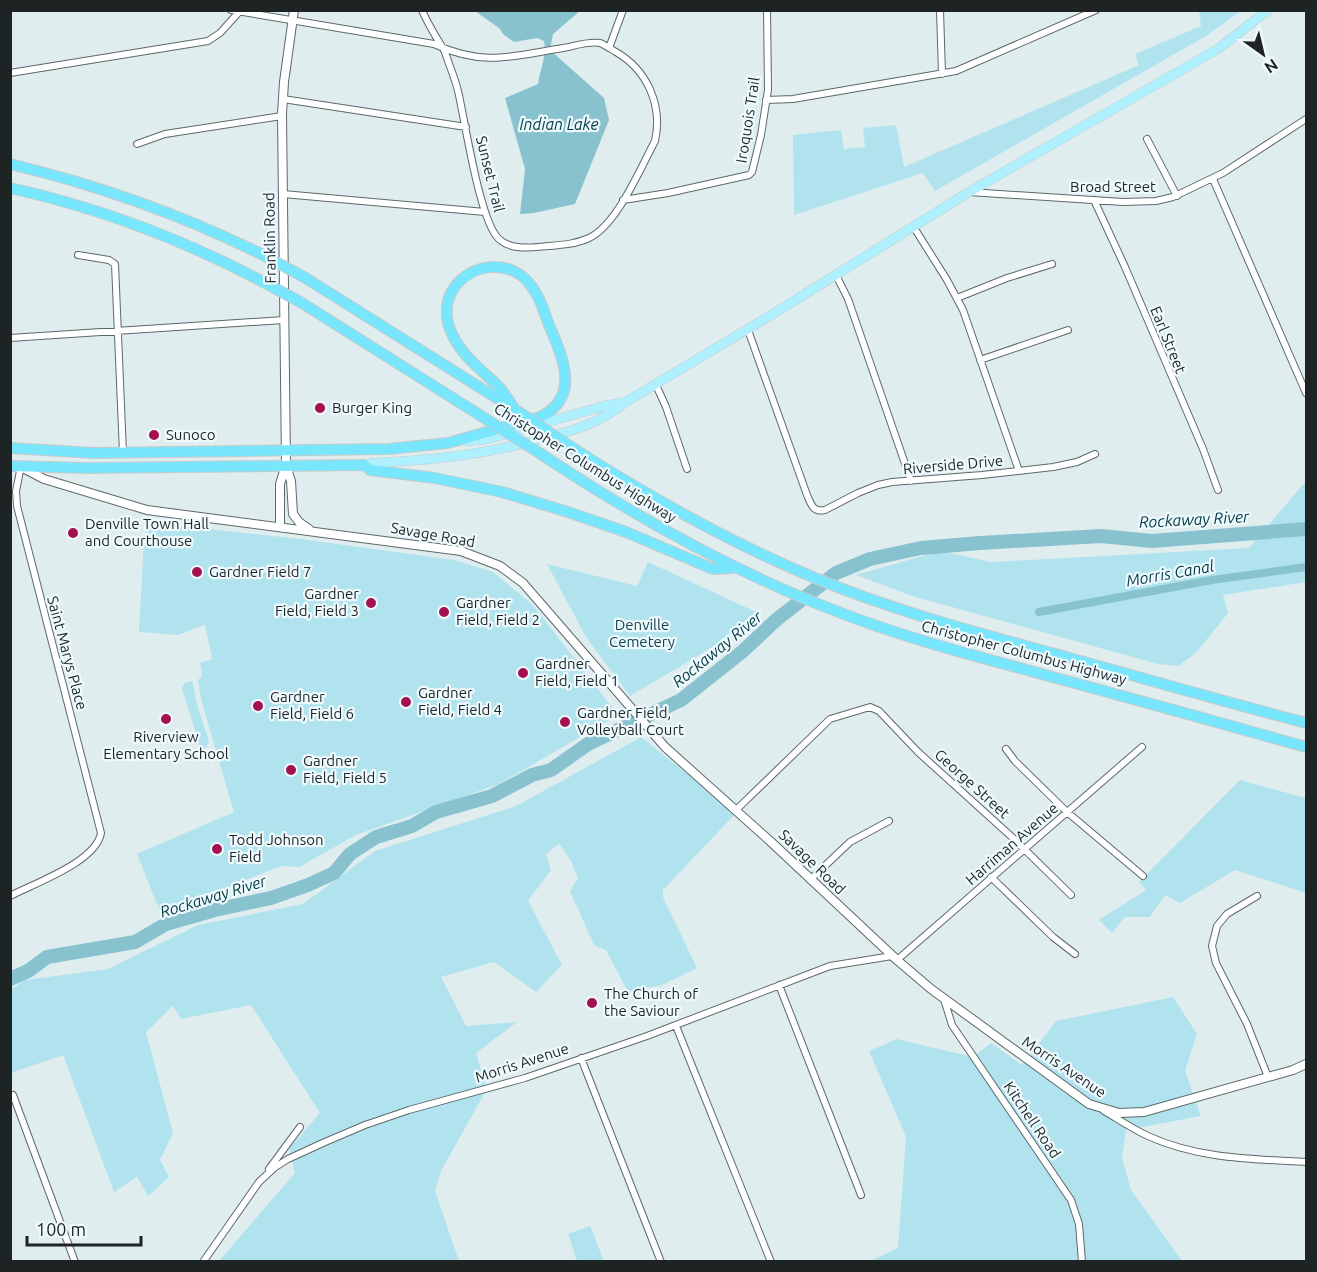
<svg xmlns="http://www.w3.org/2000/svg" width="1317" height="1272" viewBox="0 0 1317 1272" font-family="Ubuntu,sans-serif">
<rect width="100%" height="100%" fill="#e0edef"/>
<path fill="#b1e3ee" d="M1199 11H1241L1206 36 935 191 923 173 794 215 793 135 841 130 844 149 865 147 863 128 896 125 904 167 1139 65 1135 54 1201 26Z
M1306 481V582L1223 595 1228 613 1196 653 1178 666 1158 664 912 596 856 575 940 551 991 562 1249 548Z
M152 523 301 539 454 560 493 572 533 605 618 715 499 784 356 835 299 867 281 866 161 914 137 854 234 812 202 703 198 680 202 676 200 663 212 659 205 625 178 635 139 632 144 540Z
M648 562 756 612 716 645 630 696 586 637 547 564 637 586Z
M191 681 193 683 197 705 209 741 207 746 203 749 200 747 182 688 185 683Z
M641 737 736 813 663 890V897L697 968 662 985 628 992 606 950 594 945 570 891 578 878 571 861 559 844 546 854 551 870 528 901 562 965 536 992 494 962 441 977 466 1026 517 1022 476 1053 487 1089 441 1171 435 1191 459 1261H219L295 1173 289 1149 320 1113 251 1005 181 1019 173 1006 146 1032 173 1133 160 1160 169 1177 148 1196 137 1177 114 1192 63 1055 11 1073 10 990 25 980 108 969 198 925 303 904 375 851 516 806Z
M1240 780 1306 798V893L1235 870 1180 903 1165 895 1150 917H1125L1112 933 1099 920 1146 890 1139 882Z
M1173 997 1197 1034 1185 1071 1201 1116 1126 1130 1122 1158 1131 1190 1182 1261H870L898 1248 906 1137 869 1051 897 1039 973 1057 991 1043 1022 1065 1056 1021Z
M590 1226 604 1261H577L568 1234Z"/>
<path fill="#89c2cf" d="M475 11H580L553 34 550 50 604 98 609 120 575 204 534 213 520 214 525 169 505 98 538 84C540 70 547 55 544 41L537 38 514 42 504 35 499 28Z"/>
<g fill="none" stroke-linecap="round" stroke-linejoin="round">
<path stroke="#89c2cf" stroke-width="8" d="M1039 612 1212 580 1306 567"/>
<path stroke="#89c2cf" stroke-width="14" d="M10 979 28 971 47 957 135 942 166 924 215 910 271 898 308 885 334 873 350 854 376 837 412 826 436 812 492 796 532 775 551 770 588 744 681 700 743 651 776 620 836 573 870 559 921 548 980 543 1101 536 1152 541 1306 529"/>
<g stroke="#5d686a" stroke-width="8">
<path id="street" d="M231 10 434 44C484 67 513 56 563 48 574 46 589 41 600 43 605 45 611 49 616 52 647 70 663 105 655 141 640 169 617 225 589 238 576 244 562 245 549 246 533 247 513 251 500 240 480 225 465 120 458 91 455 78 449 65 445 52 437 38 428 25 422 10
M940 10 942 74
M609 48 623 10
M10 73 208 41 220 33 239 12
M283 99 466 127
M766 100 793 99 956 71 1096 10
M1147 139 1177 196
M137 144 165 134 282 116
M1213 179 1306 393
M969 192 1123 202 1156 201 1173 197 1223 173 1306 119
M283 194 485 212
M623 200 668 193 749 175 752 172 761 135 768 90 767 10
M1094 200 1125 267 1203 449 1218 490
M913 226 947 280 963 310 1019 471
M78 255 109 260 115 264 123 453
M836 275 848 299 911 481
M957 298 1007 278 1052 264
M748 330 807 495C811 504 813 513 825 510L858 493 878 485 892 482 982 475 1053 467 1077 462 1095 454
M10 338 284 320
M980 360 1068 330
M656 385 666 407 687 469
M1006 749 1015 761 1067 812 1143 876
M735 811 830 719 870 707 879 711 918 752 1013 838 1071 895
M991 877 1053 937 1075 954
M810 880 850 842 889 821
M10 896C35 883 96 862 101 833L17 506 16 491 21 466
M1257 896 1227 914 1217 926 1212 946 1216 963 1247 1024 1268 1077
M897 960 1142 747
M779 985 861 1195
M944 999 952 1025 1071 1200 1079 1224 1082 1262
M676 1026 771 1262
M581 1058 661 1262
M13 1095 75 1262
M1104 1111C1118 1119 1133 1129 1148 1136 1198 1159 1253 1159 1306 1162
M269 1169 300 1127
M203 1262 259 1182 274 1168 288 1159 325 1142 365 1125 409 1110 525 1078 647 1036 830 966 892 956"/>
</g>
<g stroke="#5d686a" stroke-width="10">
<path id="secondary" d="M286 466 291 481 293 514 299 522 309 529
M21 467 44 479 147 510 461 551 500 566 523 583 665 747 770 841 897 960 931 989 1089 1104 1119 1113 1144 1112 1293 1070 1306 1064
M280 527V484L286 465 282 114 284 82 294 10"/>
</g>
<g stroke="#c9caca" stroke-width="10">
<path id="primary" d="M466 441 488 439 604 406 622 403
M364 465 372 463C433 460 482 455 541 439 573 431 598 424 624 403L773 314 969 192 1218 49 1268 10"/>
</g>
<g stroke="#c9caca" stroke-width="12">
<path id="highway" d="M10 164C98 185 180 214 261 254
M10 188C101 208 187 241 269 285
M304 277 511 407
M302 303 486 419
M568 445C647 496 729 542 815 578 897 612 982 634 1066 657 1146 679 1226 702 1306 723
M10 448 94 453 388 449 448 443 540 417C582 397 562 356 549 325 544 311 539 295 529 283 509 259 471 263 454 288 444 302 445 321 453 336 464 358 482 370 499 387 505 394 510 402 515 410
M541 454C634 516 731 571 836 611 912 641 992 660 1071 682 1149 703 1228 725 1306 747
M10 466 87 468 364 465 370 470 435 478 502 492 568 512 626 532 713 569 732 568"/>
</g>
<use href="#street" stroke="#fff" stroke-width="6"/>
<use href="#secondary" stroke="#fff" stroke-width="8"/>
<use href="#primary" stroke="#aef0fd" stroke-width="9"/>
<use href="#highway" stroke="#78e6fc" stroke-width="10"/>
<g stroke="#c9caca" stroke-width="12" stroke-linecap="butt">
<path id="highway-bridge" d="M261 254 304 277
M269 285 302 303
M516 410 568 445
M486 419 541 454"/>
</g>
<use href="#highway-bridge" stroke="#78e6fc" stroke-width="10"/>
</g>
<g fill="#a31151" stroke="#eefafd" stroke-width="2">
<circle cx="320" cy="408" r="6"/>
<circle cx="154" cy="435" r="6"/>
<circle cx="73" cy="533" r="6"/>
<circle cx="197" cy="572" r="6"/>
<circle cx="371" cy="603" r="6"/>
<circle cx="444" cy="612" r="6"/>
<circle cx="523" cy="673" r="6"/>
<circle cx="406" cy="702" r="6"/>
<circle cx="258" cy="706" r="6"/>
<circle cx="166" cy="719" r="6"/>
<circle cx="565" cy="722" r="6"/>
<circle cx="291" cy="770" r="6"/>
<circle cx="217" cy="849" r="6"/>
<circle cx="592" cy="1003" r="6"/>
</g>
<g text-anchor="middle" stroke-width="4.5" stroke-linejoin="round" paint-order="stroke">
<g font-size="15" fill="#1e2324" stroke="#eefafd">
<text transform="translate(748 120) rotate(-81)" y="5">Iroquois Trail</text>
<text transform="translate(490 174) rotate(76)" y="5">Sunset Trail</text>
<text x="1113" y="192">Broad Street</text>
<text transform="translate(270 238) rotate(-91)" y="5">Franklin Road</text>
<text transform="translate(1168 340) rotate(68)" y="5">Earl Street</text>
<text transform="translate(585 463) rotate(32)" y="5">Christopher Columbus Highway</text>
<text transform="translate(953 465) rotate(-5)" y="5">Riverside Drive</text>
<text transform="translate(433 535) rotate(10)" y="5">Savage Road</text>
<text transform="translate(67 653) rotate(75)" y="5">Saint Marys Place</text>
<text transform="translate(1024 653) rotate(15)" y="5">Christopher Columbus Highway</text>
<text transform="translate(972 784) rotate(42)" y="5">George Street</text>
<text transform="translate(1012 844) rotate(-41)" y="5">Harriman Avenue</text>
<text transform="translate(812 862) rotate(44)" y="5">Savage Road</text>
<text transform="translate(522 1063) rotate(-18)" y="5">Morris Avenue</text>
<text transform="translate(1064 1067) rotate(34)" y="5">Morris Avenue</text>
<text transform="translate(1032 1120) rotate(56)" y="5">Kitchell Road</text>
</g>
<g font-size="15" fill="#1e2324" stroke="#eefafd" text-anchor="start">
<text x="332" y="413">Burger King</text>
<text x="166" y="440">Sunoco</text>
<text x="85" y="529">Denville Town Hall<tspan x="85" dy="17">and Courthouse</tspan></text>
<text x="209" y="577">Gardner Field 7</text>
<text x="359" y="599" text-anchor="end">Gardner<tspan x="359" dy="17">Field, Field 3</tspan></text>
<text x="456" y="608">Gardner<tspan x="456" dy="17">Field, Field 2</tspan></text>
<text x="535" y="669">Gardner<tspan x="535" dy="17">Field, Field 1</tspan></text>
<text x="418" y="698">Gardner<tspan x="418" dy="17">Field, Field 4</tspan></text>
<text x="270" y="702">Gardner<tspan x="270" dy="17">Field, Field 6</tspan></text>
<text x="577" y="718">Gardner Field,<tspan x="577" dy="17">Volleyball Court</tspan></text>
<text x="166" y="742" text-anchor="middle">Riverview<tspan x="166" dy="17">Elementary School</tspan></text>
<text x="303" y="766">Gardner<tspan x="303" dy="17">Field, Field 5</tspan></text>
<text x="229" y="845">Todd Johnson<tspan x="229" dy="17">Field</tspan></text>
<text x="604" y="999">The Church of<tspan x="604" dy="17">the Saviour</tspan></text>
</g>
<g font-size="15" fill="#10444e" stroke="#eefafd">
<text x="642" y="630">Denville<tspan x="642" dy="17">Cemetery</tspan></text>
</g>
<g font-size="16" font-style="italic" fill="#013a43" stroke="#eefafd">
<text x="559" y="130">Indian Lake</text>
<text transform="translate(1194 519) rotate(-3)" y="6">Rockaway River</text>
<text transform="translate(1170 573) rotate(-10)" y="6">Morris Canal</text>
<text transform="translate(717 649) rotate(-39)" y="6">Rockaway River</text>
<text transform="translate(213 896) rotate(-17)" y="6">Rockaway River</text>
</g>
</g>
<rect width="1317" height="1272" fill="none" stroke="#1e2324" stroke-width="24"/>
<g transform="translate(1263 54) rotate(146)" stroke="#eefafd" stroke-width="4.5" paint-order="stroke">
<path d="M0-4.5L10 22L0 15L-10 22Z" fill="#1e2324"/>
<text y="-9" font-size="16" font-weight="bold" text-anchor="middle" fill="#1e2324">N</text>
</g>
<path d="M27 1236v9h114v-9" fill="none" stroke="#1e2324" stroke-width="3"/>
<text x="36" y="1236" font-size="18" fill="#1e2324" stroke="#eefafd" stroke-width="4.5" paint-order="stroke">100 m</text>
</svg>
